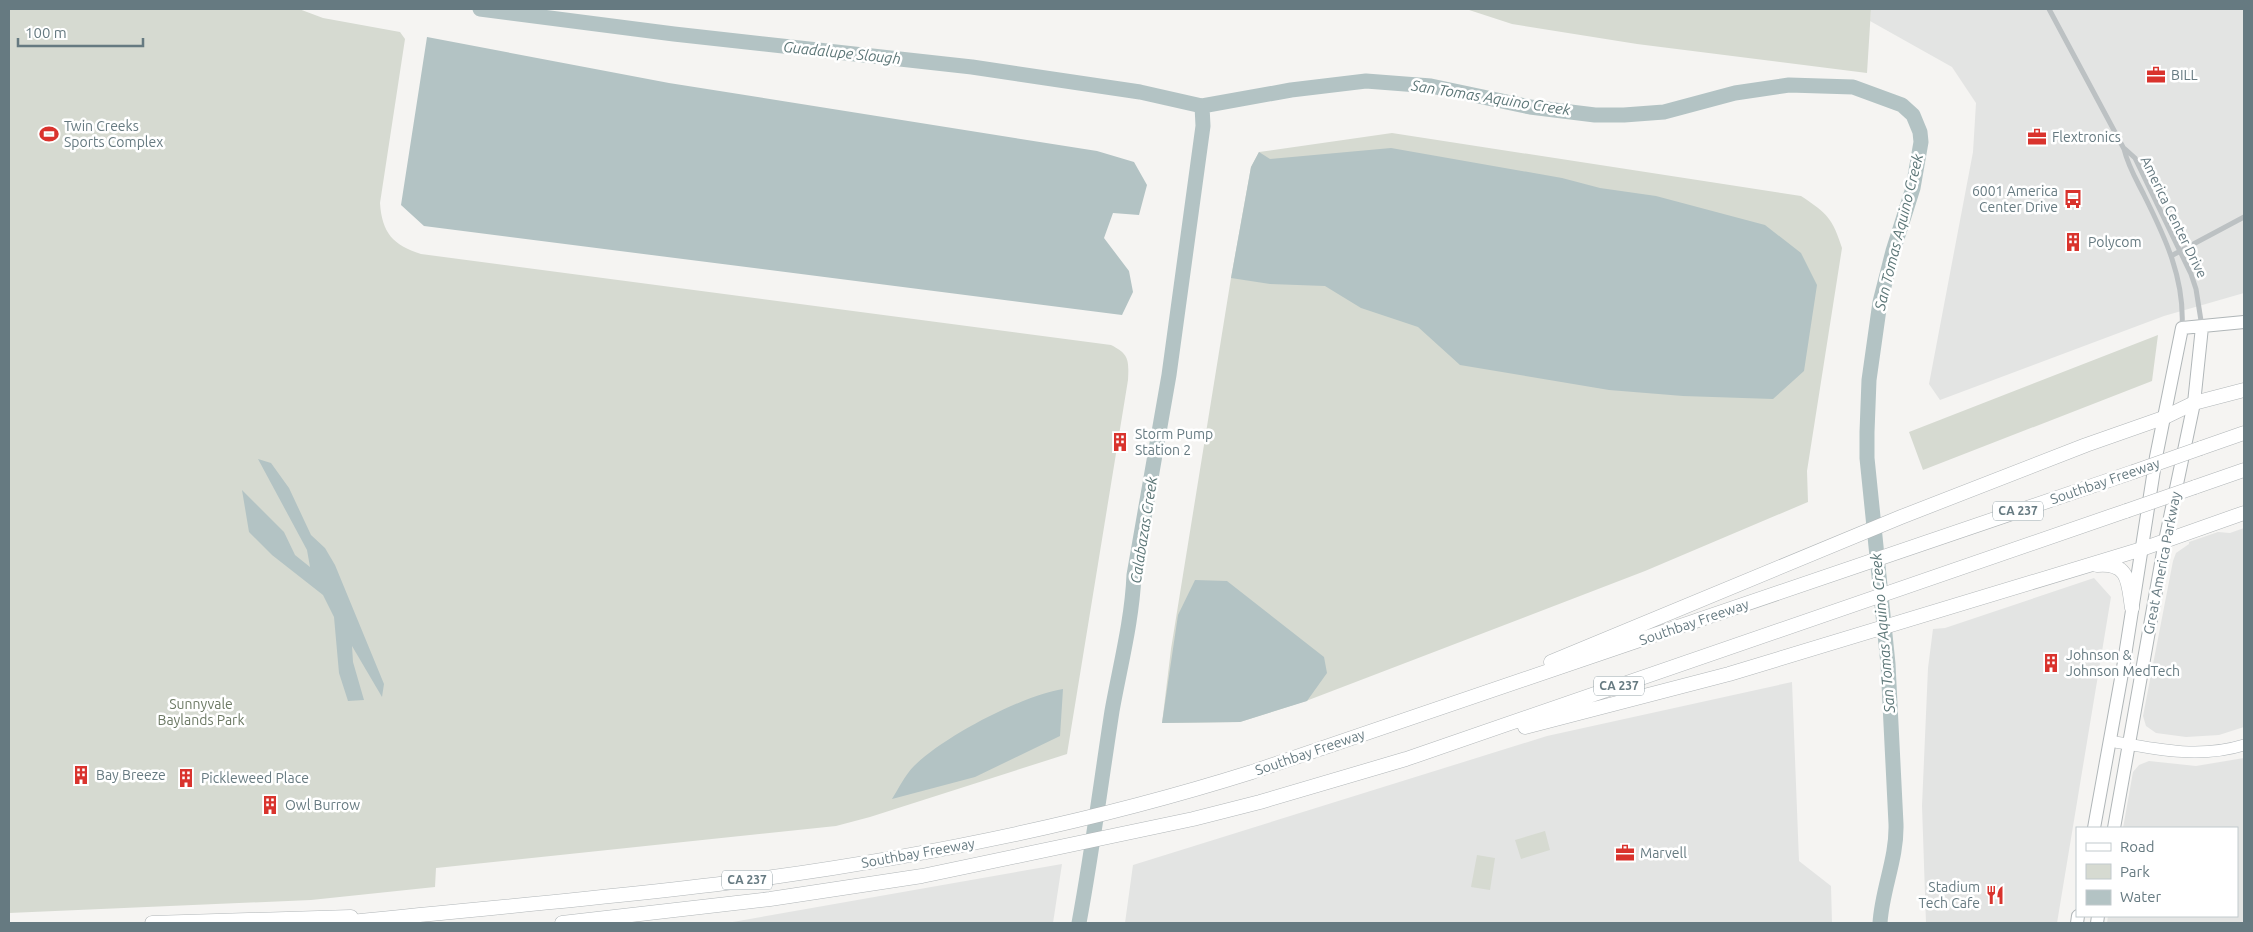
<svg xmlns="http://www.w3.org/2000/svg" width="2253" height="932" viewBox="0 0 2253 932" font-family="Ubuntu,sans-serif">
<rect width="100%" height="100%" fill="#f5f4f2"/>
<path fill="#e3e4e3" d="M1871 9H2244V293L2164 316 1940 400 1929 384 1973 152 1976 103 1952 67 1870 21Z
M2244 528V727L2219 735 2186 737 2156 733 2146 726 2143 716 2173 561 2176 553 2189 544V542L2218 532 2230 533Z
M2094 578 2111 597 2057 923H1926L1922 806 1928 668 1933 629 1945 628Z
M1792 682 1799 861 1831 886 1832 923H1125L1133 865 1547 736Z
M2244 758V923H2107L2108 916H2237V828H2123L2133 772 2139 765 2149 761 2196 766Z
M1062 864 1053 923H727Z"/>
<path fill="#d6dad1" d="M9 9H299L323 18 400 32 405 39 380 203C382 233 393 245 421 254L1111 345C1129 354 1129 360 1128 380L1067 754 870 817 836 826 436 868 435 887 311 900 9 913Z
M1466 9H1871L1867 73 1637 44 1512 24Z
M1392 133 1801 196C1827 213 1833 219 1842 248L1807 471 1808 502 1645 571 1306 701 1240 722 1162 723 1171 649 1231 278 1251 167 1259 152Z
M2158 335 2152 381 1923 470 1909 432Z
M1545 831 1550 850 1521 859 1515 840Z
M1477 855 1495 858 1490 890 1471 887Z"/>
<path fill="#b3c3c4" d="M427 37 669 83 1097 151 1134 162 1147 185 1139 215 1113 213 1104 238 1129 271 1133 292 1122 315 424 226 401 205Z
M1391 148 1562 178 1600 188 1656 196 1765 225 1801 253 1817 285 1804 371 1773 399 1683 396 1609 390 1460 365 1418 327 1361 308 1325 286 1270 284 1231 278 1251 167 1259 152 1270 159Z
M258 459 271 463 289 488 311 535 325 548 335 565 384 684 382 697 352 646 353 662 364 700 348 701 339 673 334 617 323 595 272 555 249 532 242 490 284 532 295 555 310 567 307 550Z
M1195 580 1227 581 1324 657 1327 673 1307 701 1240 722 1162 723 1178 615Z
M1063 689 1060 736 975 777 892 799C899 788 905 775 914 766 945 736 1021 696 1063 689Z"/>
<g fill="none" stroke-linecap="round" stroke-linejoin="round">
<path stroke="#b3c3c4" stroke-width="15" d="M480 9 674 34 972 67 1140 92 1202 106 1291 90 1366 81 1431 86 1530 107 1595 115H1624L1664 112 1735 93 1789 85 1853 87 1902 105 1913 115 1920 132 1921 142 1913 188 1893 251 1880 302 1869 380 1867 432V458L1888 664 1896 824C1897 859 1882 889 1880 923
M1079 923C1092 853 1101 782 1112 711 1120 666 1132 621 1134 575L1169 375 1203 126 1202 106"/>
<g stroke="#b1b7ba" stroke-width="12">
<path id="secondary" d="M2110 741C2155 749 2199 759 2244 745"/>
</g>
<g stroke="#b0b6b8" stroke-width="14">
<path id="primary" d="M2094 828 2124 662 2156 457 2182 328 2244 322
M2114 828 2165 541 2194 403 2202 327
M2077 923 2078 916
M2097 923 2098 916"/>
</g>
<g stroke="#b1b6b8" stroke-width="15">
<path id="highway" d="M2201 448 2244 433
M2195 487 2244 470
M2097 565C2130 562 2128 583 2132 608
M1551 662 1901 517 2086 445 2163 418 2194 403 2244 390
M1525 727 1729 674 2142 549 2244 513
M152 923 351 917
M341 923C482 908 625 897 766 878 931 855 1093 822 1252 772L2133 472
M562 923 770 899 922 876 1193 819 1260 802 1406 759 2126 511"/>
</g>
<path stroke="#bcc1c3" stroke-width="5" d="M2049 9 2124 149C2128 166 2136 179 2144 195 2165 237 2185 279 2182 328
M2125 149 2135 158 2191 274 2196 289 2202 327
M2171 256 2244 217"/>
<use href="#secondary" stroke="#fff" stroke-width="11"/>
<use href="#primary" stroke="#fff" stroke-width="12"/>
<use href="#highway" stroke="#fff" stroke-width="14"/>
<g stroke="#b1b6b8" stroke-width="15" stroke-linecap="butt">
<path id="highway-bridge" d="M2133 472 2201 448
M2126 511 2195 487"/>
</g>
<use href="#highway-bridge" stroke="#fff" stroke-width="14"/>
</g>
<defs>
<g id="office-bare" transform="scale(1.5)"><path d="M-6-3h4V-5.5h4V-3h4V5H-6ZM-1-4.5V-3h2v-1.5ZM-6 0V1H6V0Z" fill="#d9332d" stroke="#fff" stroke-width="2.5" paint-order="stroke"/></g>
<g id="stadium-bare" transform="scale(1.5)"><path d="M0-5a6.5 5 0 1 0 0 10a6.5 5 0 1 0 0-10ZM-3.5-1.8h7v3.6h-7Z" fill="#d9332d" stroke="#fff" stroke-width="2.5" paint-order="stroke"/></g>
<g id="bus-bare" transform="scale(1.5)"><path d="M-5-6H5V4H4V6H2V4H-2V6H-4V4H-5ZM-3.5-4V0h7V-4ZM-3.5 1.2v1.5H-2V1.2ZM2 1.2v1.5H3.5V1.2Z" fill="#d9332d" stroke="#fff" stroke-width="2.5" paint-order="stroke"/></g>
<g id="building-bare" transform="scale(1.5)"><path d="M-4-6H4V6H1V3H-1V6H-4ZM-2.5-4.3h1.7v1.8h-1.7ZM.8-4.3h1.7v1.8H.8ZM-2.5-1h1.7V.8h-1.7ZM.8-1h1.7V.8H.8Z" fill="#d9332d" stroke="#fff" stroke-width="2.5" paint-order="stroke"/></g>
<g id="restaurant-bare" transform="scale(1.5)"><path d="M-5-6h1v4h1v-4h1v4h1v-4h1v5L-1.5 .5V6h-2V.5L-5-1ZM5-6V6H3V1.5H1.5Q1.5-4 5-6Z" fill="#d9332d" stroke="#fff" stroke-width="2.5" paint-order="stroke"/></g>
</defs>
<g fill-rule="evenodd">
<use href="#office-bare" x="2156" y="75"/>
<use href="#stadium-bare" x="49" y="134"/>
<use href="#office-bare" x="2037" y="137"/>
<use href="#bus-bare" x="2073" y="199"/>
<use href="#building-bare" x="2073" y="242"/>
<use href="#building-bare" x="1120" y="442"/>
<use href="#building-bare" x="2051" y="663"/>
<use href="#building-bare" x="81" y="775"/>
<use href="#building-bare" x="186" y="778"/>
<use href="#building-bare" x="270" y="805"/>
<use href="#office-bare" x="1625" y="853"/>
<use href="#restaurant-bare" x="1995" y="895"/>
</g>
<g text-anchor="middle" stroke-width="5" stroke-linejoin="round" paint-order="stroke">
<g fill="#fff" stroke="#94a2a7" stroke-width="1">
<rect x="1993" y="501.5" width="50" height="19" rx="4"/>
<rect x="1594" y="676.5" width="50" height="19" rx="4"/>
<rect x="722" y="870.5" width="50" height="19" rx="4"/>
</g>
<g font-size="12" font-weight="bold" fill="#667a81">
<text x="2018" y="515">CA 237</text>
<text x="1619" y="690">CA 237</text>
<text x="747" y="884">CA 237</text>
</g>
<g font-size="14" fill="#667a81" stroke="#fff" text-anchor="start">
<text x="2171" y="80">BILL</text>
<text x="64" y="131">Twin Creeks<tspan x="64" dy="16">Sports Complex</tspan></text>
<text x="2052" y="142">Flextronics</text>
<text x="2058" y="196" text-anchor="end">6001 America<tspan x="2058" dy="16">Center Drive</tspan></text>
<text x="2088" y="247">Polycom</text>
<text x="1135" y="439">Storm Pump<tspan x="1135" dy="16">Station 2</tspan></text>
<text x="2066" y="660">Johnson &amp;<tspan x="2066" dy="16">Johnson MedTech</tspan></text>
<text x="96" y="780">Bay Breeze</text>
<text x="201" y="783">Pickleweed Place</text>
<text x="285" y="810">Owl Burrow</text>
<text x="1640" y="858">Marvell</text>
<text x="1980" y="892" text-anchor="end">Stadium<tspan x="1980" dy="16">Tech Cafe</tspan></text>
</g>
<g font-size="14" fill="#667a81" stroke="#fff">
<text transform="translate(2174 217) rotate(64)" y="5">America Center Drive</text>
<text transform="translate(2105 481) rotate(-19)" y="5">Southbay Freeway</text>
<text transform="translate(2162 563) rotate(-79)" y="5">Great America Parkway</text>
<text transform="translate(1694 622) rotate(-19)" y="5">Southbay Freeway</text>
<text transform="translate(1310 752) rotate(-19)" y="5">Southbay Freeway</text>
<text transform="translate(918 853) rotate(-10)" y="5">Southbay Freeway</text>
</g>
<g font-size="14" fill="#6c7964" stroke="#fff">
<text x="201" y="709">Sunnyvale<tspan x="201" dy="16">Baylands Park</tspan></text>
</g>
<g font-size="15" font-style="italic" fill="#5c7677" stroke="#fff">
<text transform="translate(842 53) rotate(6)" y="5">Guadalupe Slough</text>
<text transform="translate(1491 98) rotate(9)" y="5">San Tomas Aquino Creek</text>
<text transform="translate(1899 232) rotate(-76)" y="5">San Tomas Aquino Creek</text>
<text transform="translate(1144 530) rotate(-81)" y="5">Calabazas Creek</text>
<text transform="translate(1883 633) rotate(-95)" y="5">San Tomas Aquino Creek</text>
</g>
</g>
<rect width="2253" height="932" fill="none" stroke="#667a81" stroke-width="20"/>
<rect x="2076" y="827" width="162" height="90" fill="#ffffff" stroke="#c2cacd"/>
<rect x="2086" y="843" width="25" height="8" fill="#ffffff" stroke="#c2cacd"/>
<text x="2120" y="852" font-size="15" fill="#667a81">Road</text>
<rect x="2086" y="864" width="25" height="15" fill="#d6dad1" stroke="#c2cacd"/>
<text x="2120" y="877" font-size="15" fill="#667a81">Park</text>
<rect x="2086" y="890" width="25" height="15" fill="#b3c3c4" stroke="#c2cacd"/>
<text x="2120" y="902" font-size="15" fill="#667a81">Water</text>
<path d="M18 38v8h125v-8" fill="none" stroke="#667a81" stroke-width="2.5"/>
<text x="25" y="38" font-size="15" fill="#667a81" stroke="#ffffff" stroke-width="4" paint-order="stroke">100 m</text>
</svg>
